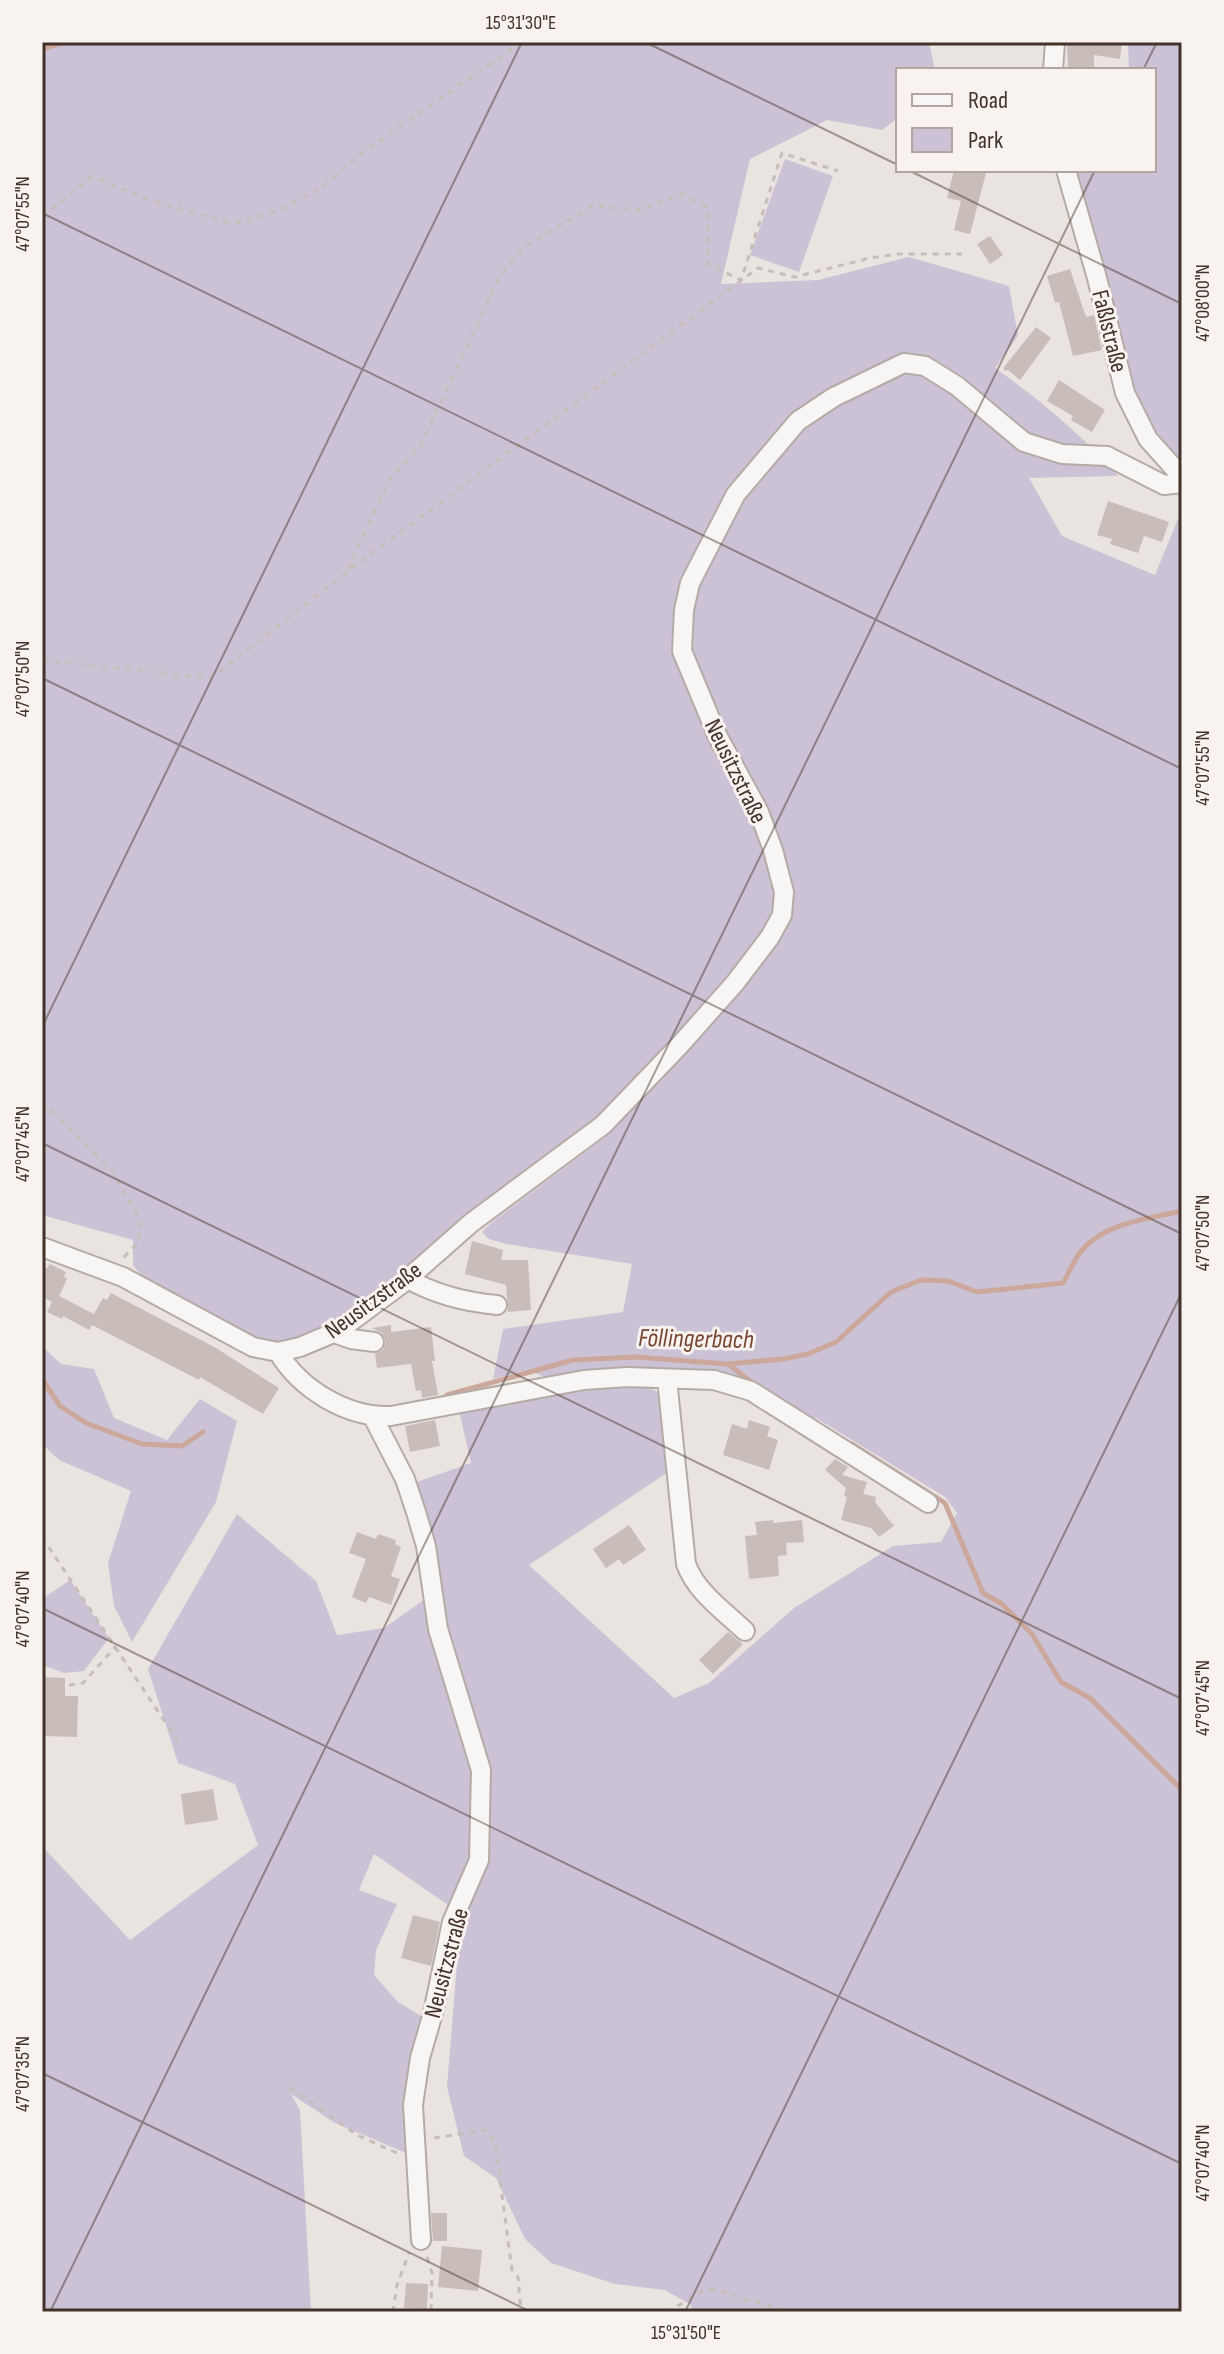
<svg xmlns="http://www.w3.org/2000/svg" width="1224" height="2354" viewBox="0 0 1224 2354" font-family="'Sofia Sans Condensed',sans-serif">
<rect width="100%" height="100%" fill="#eae4e1"/>
<path fill="#cbc2d5" d="M42 42H929L935 70H898V118L882 130 827 120 750 159 721 284 818 280 909 257 1009 286 1018 336 995 368C1040 400 1082 435 1118 476L1029 478 1062 536 1155 575 1182 509V2312H692L691 2305 665 2290 615 2284 551 2263 525 2239 496 2178 464 2156 447 2087 461 1914 374 1854 359 1890 397 1904 376 1950 374 1975 398 2002 426 2019 410 2150 406 2153 335 2123 291 2094 300 2110 311 2312H42V1846L130 1940 258 1845 235 1784 178 1763 148 1669 237 1514 316 1581 337 1635 384 1628 429 1596 411 1484 471 1463 459 1410 544 1390 642 1384 656 1391 664 1407 671 1470 529 1565 674 1698 709 1683 794 1608 893 1546 941 1542 957 1513 945 1497 816 1418 806 1420 740 1382 577 1374 545 1377 528 1370 493 1379 503 1329 623 1312 632 1264 506 1244 489 1239 482 1232 492 1222 604 1138 746 986 734 970 628 1087 577 1137 439 1239 407 1269 320 1332 285 1343 259 1341 144 1279 133 1265V1240L42 1215Z
M1128 42H1182V464L1142 413 1131 382 1108 281 1073 170H1154V70H1129Z
M785 159 833 176 799 272 750 255Z
M42 1346 61 1364 94 1369 114 1418 167 1440 200 1399 237 1421 216 1502 132 1642 114 1606 108 1563 131 1491 59 1460 42 1444Z
M70 1580 109 1638 84 1671 64 1673 42 1665V1599Z"/>
<g fill="none" stroke-linecap="round" stroke-linejoin="round">
<path stroke="#cca79b" stroke-width="5" d="M42 49 65 42
M728 1364 755 1385
M42 1379 60 1406 86 1423 142 1444 182 1446 203 1432
M447 1395 573 1360 636 1357 727 1364 783 1359 808 1354 836 1342 891 1292 921 1280 948 1281 977 1292 1063 1283C1069 1273 1074 1259 1082 1250 1107 1222 1148 1219 1182 1211
M852 1444 945 1503 983 1593 1002 1604 1032 1634 1061 1682 1090 1698 1182 1790"/>
</g>
<path fill="#c8bdb8" d="M1067 42H1122L1120 59 1094 55V70H1068Z
M954 170 986 173 970 234 954 230 961 201 947 198Z
M990 236 1003 255 990 264 977 244Z
M1070 269 1086 317 1094 315 1102 350 1073 356 1059 302 1055 303 1047 276Z
M1036 327 1051 338 1020 380 1008 370 1004 371V367Z
M1059 380 1105 410 1092 432 1071 420 1073 416 1047 401Z
M1108 501 1169 522 1162 542 1144 536 1138 553 1110 544 1112 539 1097 535Z
M472 1241 503 1250 501 1260H528L531 1310 508 1312 506 1285 465 1274Z
M50 1264 66 1272 64 1277 67 1279 59 1296 94 1314 103 1298 107 1300 111 1293 216 1348 279 1388 263 1414 200 1377 199 1380 92 1325 89 1330 63 1316 62 1319 47 1312 52 1302 42 1297V1266L47 1268Z
M391 1325V1332L431 1327 435 1361H432L438 1395 422 1398 421 1390 416 1391 411 1364 377 1368 375 1354 383 1350 386 1343 382 1333 372 1328Z
M435 1420 440 1446 410 1452 405 1426Z
M749 1420 770 1427 767 1436 778 1440 769 1470 723 1455 732 1424 747 1429Z
M835 1459 848 1467 842 1475 867 1482 863 1494 876 1497 875 1502 894 1526 879 1537 871 1528 841 1520 847 1497 844 1496 846 1488 825 1470Z
M773 1520V1523L802 1520 804 1542 786 1543 787 1555 778 1556 779 1576 749 1579 745 1536 757 1535 755 1522Z
M629 1525 646 1550 623 1565 619 1559 606 1568 593 1549Z
M357 1532 376 1539 378 1534 396 1540 395 1544 401 1547 391 1576 400 1579 391 1605 369 1597 366 1603 352 1597 366 1559 349 1553Z
M728 1632 743 1644 713 1674 699 1660Z
M42 1677 65 1678V1696H78L77 1737 42 1736Z
M213 1789 218 1820 185 1825 181 1794Z
M413 1915 440 1922 431 1966 401 1958Z
M431 2213H447V2241H433Z
M442 2246 482 2250 478 2291 438 2287Z
M406 2283 428 2284 427 2309 404 2308Z"/>
<g fill="none" stroke-linecap="round" stroke-linejoin="round">
<g stroke="#b5aba6" stroke-width="22">
<path id="minor" d="M1053 70 1055 42
M1066 170 1097 278 1125 393 1148 439 1182 477
M42 1247 123 1277 253 1347 278 1352 300 1347 338 1331 403 1283 471 1223 603 1125 679 1046 735 983 770 937 782 915 784 892 773 850 759 812 717 735 682 651 684 610 690 583 736 494 798 421 834 397 904 363 925 366 957 386 1024 442 1062 454 1107 456 1164 485 1182 483
M408 1279C436 1295 465 1302 497 1305
M334 1333 351 1339 374 1342
M278 1352C300 1389 347 1418 391 1416L584 1380 627 1377 714 1380 751 1391 928 1503
M667 1379 686 1564C696 1592 724 1611 745 1631
M373 1417 405 1479 416 1512 426 1546 438 1629 481 1770 479 1860 452 1922 433 2013 420 2058 413 2105 421 2240"/>
</g>
<path stroke="#c5bfbb" stroke-width="3" stroke-dasharray="6 6" stroke-linecap="butt" d="M42 217 92 176 146 199 233 224 280 210 320 189 363 152 522 42
M348 569 389 480 421 445 501 274 526 246 592 206 641 210 681 194 707 207 708 264 741 280 782 153 838 171
M42 660 211 678 356 565 758 268 795 277 870 258 897 254H962
M42 1102 113 1171 139 1219V1242L123 1258
M42 1537 179 1743
M69 1685 83 1683 116 1646
M290 2087 357 2135 399 2154
M434 2138 486 2130 495 2142 512 2270 518 2277 521 2312
M427 2257 432 2273 431 2312
M393 2312 397 2285 409 2253
M667 2312 703 2291 711 2289 792 2312"/>
<use href="#minor" stroke="#f8f6f4" stroke-width="18"/>
</g>
<path fill="none" stroke="#433229" stroke-width="2" stroke-opacity="0.45" d="M645 42 898 165M1143 70 1157 42M908 170 1182 304M42 213 1182 769M42 678 1182 1234M42 1027 522 42M42 1143 1182 1699M42 1608 1182 2164M42 2073 531 2312M50 2312 1095 170M685 2312 1182 1292"/>
<g text-anchor="middle" stroke-width="6" stroke-linejoin="round" paint-order="stroke">
<g font-size="24" fill="#433229" stroke="#f8f3f1">
<text transform="translate(1110 331) rotate(76)" y="8">Faßlstraße</text>
<text transform="translate(736 771) rotate(64)" y="8">Neusitzstraße</text>
<text transform="translate(373 1300) rotate(-36)" y="8">Neusitzstraße</text>
<text transform="translate(446 1963) rotate(-75)" y="8">Neusitzstraße</text>
</g>
<g font-size="26" font-style="italic" fill="#794531" stroke="#f8f3f1">
<text transform="translate(696 1338) rotate(1)" y="9">Föllingerbach</text>
</g>
</g>
<rect width="1224" height="2354" fill="none" stroke="#f8f3f1" stroke-width="88"/>
<rect x="896" y="68" width="260" height="104" fill="#f8f3f1" stroke="#b0a6a1" stroke-width="2"/>
<rect x="912" y="94" width="40" height="12" fill="#f8f6f4" stroke="#b0a6a1" stroke-width="2"/>
<text x="968" y="108" font-size="24" fill="#433229">Road</text>
<rect x="912" y="128" width="40" height="24" fill="#cbc2d5" stroke="#b0a6a1" stroke-width="2"/>
<text x="968" y="148" font-size="24" fill="#433229">Park</text>
<rect x="44" y="44" width="1136" height="2266" fill="none" stroke="#433229" stroke-width="3"/>
<g font-size="20" text-anchor="middle" fill="#433229">
<text x="521" y="29">15°31'30"E</text>
<text transform="translate(22 214) rotate(-90)" y="7">47°07'55"N</text>
<text transform="translate(1202 303) rotate(-90)" y="7">47°08'00"N</text>
<text transform="translate(22 679) rotate(-90)" y="7">47°07'50"N</text>
<text transform="translate(1202 768) rotate(-90)" y="7">47°07'55"N</text>
<text transform="translate(22 1144) rotate(-90)" y="7">47°07'45"N</text>
<text transform="translate(1202 1233) rotate(-90)" y="7">47°07'50"N</text>
<text transform="translate(22 1609) rotate(-90)" y="7">47°07'40"N</text>
<text transform="translate(1202 1698) rotate(-90)" y="7">47°07'45"N</text>
<text transform="translate(22 2074) rotate(-90)" y="7">47°07'35"N</text>
<text transform="translate(1202 2163) rotate(-90)" y="7">47°07'40"N</text>
<text x="686" y="2339">15°31'50"E</text>
</g>
</svg>
